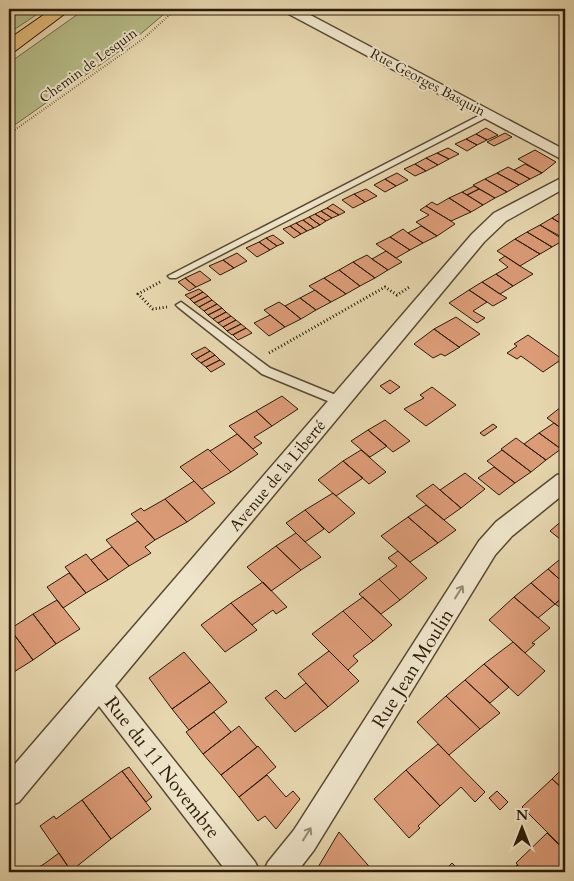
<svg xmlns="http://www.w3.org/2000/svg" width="574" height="881" viewBox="0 0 574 881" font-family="Cardo,serif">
<rect width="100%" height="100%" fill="#e7d7af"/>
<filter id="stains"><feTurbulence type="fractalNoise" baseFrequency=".004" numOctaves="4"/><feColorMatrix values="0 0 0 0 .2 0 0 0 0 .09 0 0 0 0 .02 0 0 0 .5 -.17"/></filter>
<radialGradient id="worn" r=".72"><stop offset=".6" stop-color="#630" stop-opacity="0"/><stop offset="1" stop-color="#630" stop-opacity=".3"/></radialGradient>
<path fill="#b7be8a" stroke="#706c48" d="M22 9H45L9 33V21Z
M85 9H170L124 48 9 129V63Z"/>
<path fill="#dc9c78" stroke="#2a1a06" d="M486 128 498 135 487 140 476 134Z
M505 133 512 137 494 146 487 142Z
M476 134 487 140 477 145 466 139Z
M466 139 477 145 467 151 455 144Z
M448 148 459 154 449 159 437 153Z
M535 150 556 162 542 173 518 159Z
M437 153 449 159 438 165 426 158Z
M426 158 438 165 426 171 415 164Z
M415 164 426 171 415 176 404 169Z
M525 164 542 173 530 179 514 170Z
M508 167 514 170 530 179 519 185 497 173Z
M397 173 408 180 396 186 385 179Z
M497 173 519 185 507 192 485 179Z
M385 179 396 186 385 192 374 185Z
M485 179 507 192 495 198 473 185Z
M474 186 479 189 467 195 462 192Z
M366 189 377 196 365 202 354 194Z
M479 189 495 198 483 205 467 195Z
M462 192 467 195 483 205 471 212 449 198Z
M354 194 365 202 353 208 342 200Z
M449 198 471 212 451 221 426 206 432 202 437 205Z
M333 204 345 212 339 215 327 208Z
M426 206 451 221 455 224 437 236 416 222 429 215 420 210Z
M327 208 339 215 332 218 321 211Z
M321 211 332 218 326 221 315 214Z
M563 211 565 213V226L552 218Z
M315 214 326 221 320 225 309 217Z
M309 217 320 225 314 228 303 220Z
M552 218 565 226V239L540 225Z
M303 220 314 228 307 231 296 223Z
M296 223 307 231 301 234 290 226Z
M540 225 564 240 552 247 527 232Z
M290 226 301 234 294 238 283 229Z
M421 226 437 236 423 243 408 233Z
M403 229 408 233 423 243 410 250 390 237Z
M527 232 552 247 540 254 515 239Z
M273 235 284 243 277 246 266 238Z
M390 237 410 250 396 258 376 244Z
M266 238 277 246 270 250 259 242Z
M515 239 540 254 520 266 497 251Z
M259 242 270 250 257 257 246 248Z
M386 251 396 258 402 262 388 270 372 259Z
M237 253 247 261 234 268 223 260Z
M367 255 372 259 388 270 375 278 353 262Z
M505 256 520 266 533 274 513 286 496 274 508 267 499 260Z
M223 260 234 268 220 275 209 266Z
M353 262 375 278 360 286 339 270Z
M339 270 360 286 346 294 324 278Z
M200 271 211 280 196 287 185 278Z
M496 274 513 286 500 294 482 282Z
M185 278 196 287 189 291 178 282Z
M324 278 346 294 331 302 309 286Z
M482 282 500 294 507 298 493 306 469 290Z
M199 289 203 292 190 299 185 295Z
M315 290 331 302 316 310 300 298Z
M469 290 487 302 473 311 485 318 477 323 449 303Z
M203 292 208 296 194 303 190 299Z
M208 296 212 300 199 307 194 303Z
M300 298 316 310 301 319 285 306Z
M212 300 217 304 204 311 199 307Z
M279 302 285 306 301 319 285 327 264 310Z
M217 304 222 308 208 315 204 311Z
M222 308 226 312 213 319 208 315Z
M226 312 231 316 218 323 213 319Z
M270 315 285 327 269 336 254 323Z
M231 316 236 320 223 327 218 323Z
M456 317 480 334 459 347 434 329Z
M236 320 241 324 227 331 223 327Z
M241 324 246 328 232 335 227 331Z
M246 328 252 333 238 340 233 335Z
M434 329 459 347H460L445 356 441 354 433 358 414 344Z
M528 335 562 359 543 372 521 356 517 359 507 353 517 346 514 344Z
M205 347 210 351 196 359 191 354Z
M210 351 215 355 201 363 196 359Z
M215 355 220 360 206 367 201 363Z
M220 360 225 364 211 372 206 367Z
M390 380 400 387 390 394 380 386Z
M432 387 456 405 426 426 404 409 424 398 420 395Z
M282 396 298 409 272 426 256 411Z
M561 407 565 410V431L547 418Z
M256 411 272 426 254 437 262 443 253 449 229 426Z
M385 420 410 441 393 452 368 430Z
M554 423 565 431V446L561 449 539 433Z
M493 424 497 427 484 436 480 433Z
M368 430 387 446 370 457 351 441Z
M539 433 561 449 546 460 524 444Z
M237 434 258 454 231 472 210 451Z
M516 438 524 444 546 460 531 472 501 449Z
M208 449 231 472 202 489 180 467Z
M361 450 386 472 369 484 343 461Z
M502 450 531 472 515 483 487 461Z
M343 461 363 478 336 496 318 480Z
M494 467 515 483 499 495 478 478Z
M465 473 485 489 461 508 440 490Z
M194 481 215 503 187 522 165 499Z
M433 484 461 508 444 520 416 496Z
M333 493 355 513 329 533 305 510Z
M165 499 187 522 155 540 131 514 141 508 144 511Z
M426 505 456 530 438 543 408 517Z
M305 510 324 529 305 542 286 523Z
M408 517 438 543 410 562 381 536Z
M565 518V543L550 531Z
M138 521 155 540 145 547 151 553 129 566 106 540Z
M296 533 321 557 301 570 276 546Z
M276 546 301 570 271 591 247 567Z
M112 547 129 566 108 580 91 560Z
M398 551 427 578 400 600 379 579 397 566 388 558Z
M86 554 108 580 86 593 65 567Z
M564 556H565V584L548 569Z
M548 569 565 584V595L555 604 531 583Z
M69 573 86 593 63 608 47 587Z
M379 579 400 600 381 614 359 594Z
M263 582 287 607 276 614 273 610 252 625 231 603Z
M531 583 555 604 538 618 514 597Z
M565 595V609L564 610 555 604Z
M363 597 392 625 373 641 343 611Z
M514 597 550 628 532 643 535 644 525 653 489 620Z
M57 600 80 629 56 644 33 614Z
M231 603 257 630 225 652 201 625Z
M343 611 373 641 353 656 358 661 348 670 312 634Z
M33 614 56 644 33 660 10 629Z
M10 629 33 660 9 675V630Z
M513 642 545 671 518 696 484 664Z
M329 651 359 681 328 707 298 674Z
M184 652 210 682 172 709 149 678Z
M484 664 509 687 490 703 465 680Z
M465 680 500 713 480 729 446 696Z
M210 682 227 702 189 730 172 709Z
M306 683 328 707 295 732 265 698 276 690 285 699Z
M446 696 480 729 449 755 417 722Z
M214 712 231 732 203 754 186 732Z
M239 726 257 747 221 775 203 754Z
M438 744 485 792 475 802 461 787 440 806 406 770Z
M258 746 276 767 239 797 221 775Z
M565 766V791L552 779Z
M129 767 152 797 146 802 122 771Z
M406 770 440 806 418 826 420 828 409 838 374 799Z
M122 771 151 809 111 839 82 800Z
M267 775 286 797 293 791 300 799 276 829 265 816 258 821 239 797Z
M552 779 565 791V838L559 844 522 807Z
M497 791 508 802 500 810 489 798Z
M82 800 111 839 71 871 40 826 54 816 56 819Z
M339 832 374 872H321L317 869Z
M547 833 565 851V872H524L516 863Z
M59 853 72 872H31L44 864Z
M452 863 461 872H443Z
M517 865 524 872H509Z"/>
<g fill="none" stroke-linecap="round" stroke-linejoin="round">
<g stroke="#594930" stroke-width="3">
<path id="lane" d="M486 112 493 114 176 278H170L168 276Z
M181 302 270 368 343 398 344 401 343 404H335L262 374 178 307 176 305Z"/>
</g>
<g stroke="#594930" stroke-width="3">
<path id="street" d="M284 9H299L565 150V161L285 12Z
M565 176V188L506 221 484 242 115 686 255 862 260 872H227L99 706 19 802 9 806V771L472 234 494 213Z
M565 473V493L512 536 495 555 314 850 297 872H263L268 862 294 830 479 541 496 522 557 475Z"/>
</g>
<g stroke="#2a1a06" stroke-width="2">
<path id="highway" d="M52 9H71L15 51 9 52V39Z"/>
</g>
<path stroke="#2a1a06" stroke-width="2" stroke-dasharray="0.5 2" stroke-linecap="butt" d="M9 134 143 39 176 9"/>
<path stroke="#2a1a06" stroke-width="3" stroke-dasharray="1 2.5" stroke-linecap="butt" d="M160 282 138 294 153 309 167 307
M269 353 385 287 397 295 411 286"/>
<use href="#lane" fill="#efe5cb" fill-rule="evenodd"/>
<use href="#street" fill="#efe5cb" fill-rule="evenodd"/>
<use href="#highway" fill="#e4bc78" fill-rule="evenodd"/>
</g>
<defs><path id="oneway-shaft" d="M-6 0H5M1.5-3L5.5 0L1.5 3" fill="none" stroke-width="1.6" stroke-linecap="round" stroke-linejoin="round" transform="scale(1.25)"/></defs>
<g stroke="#968a72">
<use href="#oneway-shaft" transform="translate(459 592) rotate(-58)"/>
<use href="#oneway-shaft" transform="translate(307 834) rotate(-58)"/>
</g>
<g text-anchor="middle" stroke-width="4" stroke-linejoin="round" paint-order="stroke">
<g font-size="14" fill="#2a1a06" stroke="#efe5cb">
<text transform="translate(88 65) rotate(-36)" y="5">Chemin de Lesquin</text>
<text transform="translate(428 82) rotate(28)" y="5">Rue Georges Basquin</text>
</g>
<g font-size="16" fill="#2a1a06" stroke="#efe5cb">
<text transform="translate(277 475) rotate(-50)" y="6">Avenue de la Liberté</text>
</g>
<g font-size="19" fill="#2a1a06" stroke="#efe5cb">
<text transform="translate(412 668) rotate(-58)" y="7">Rue Jean Moulin</text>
<text transform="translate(163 767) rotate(52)" y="7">Rue du 11 Novembre</text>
</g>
</g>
<rect width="574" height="881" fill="none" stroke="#e7d7af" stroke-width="30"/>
<rect x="10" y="10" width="554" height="861" fill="none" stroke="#2a1a06" stroke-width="2.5"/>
<rect x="15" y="15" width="544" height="851" fill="none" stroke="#2a1a06"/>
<g transform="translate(522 828)" stroke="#efe5cb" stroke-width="4" paint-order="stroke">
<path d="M0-4L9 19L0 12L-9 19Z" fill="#2a1a06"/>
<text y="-8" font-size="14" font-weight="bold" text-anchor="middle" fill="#2a1a06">N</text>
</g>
<rect width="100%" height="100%" filter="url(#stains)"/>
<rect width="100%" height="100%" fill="url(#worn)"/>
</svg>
